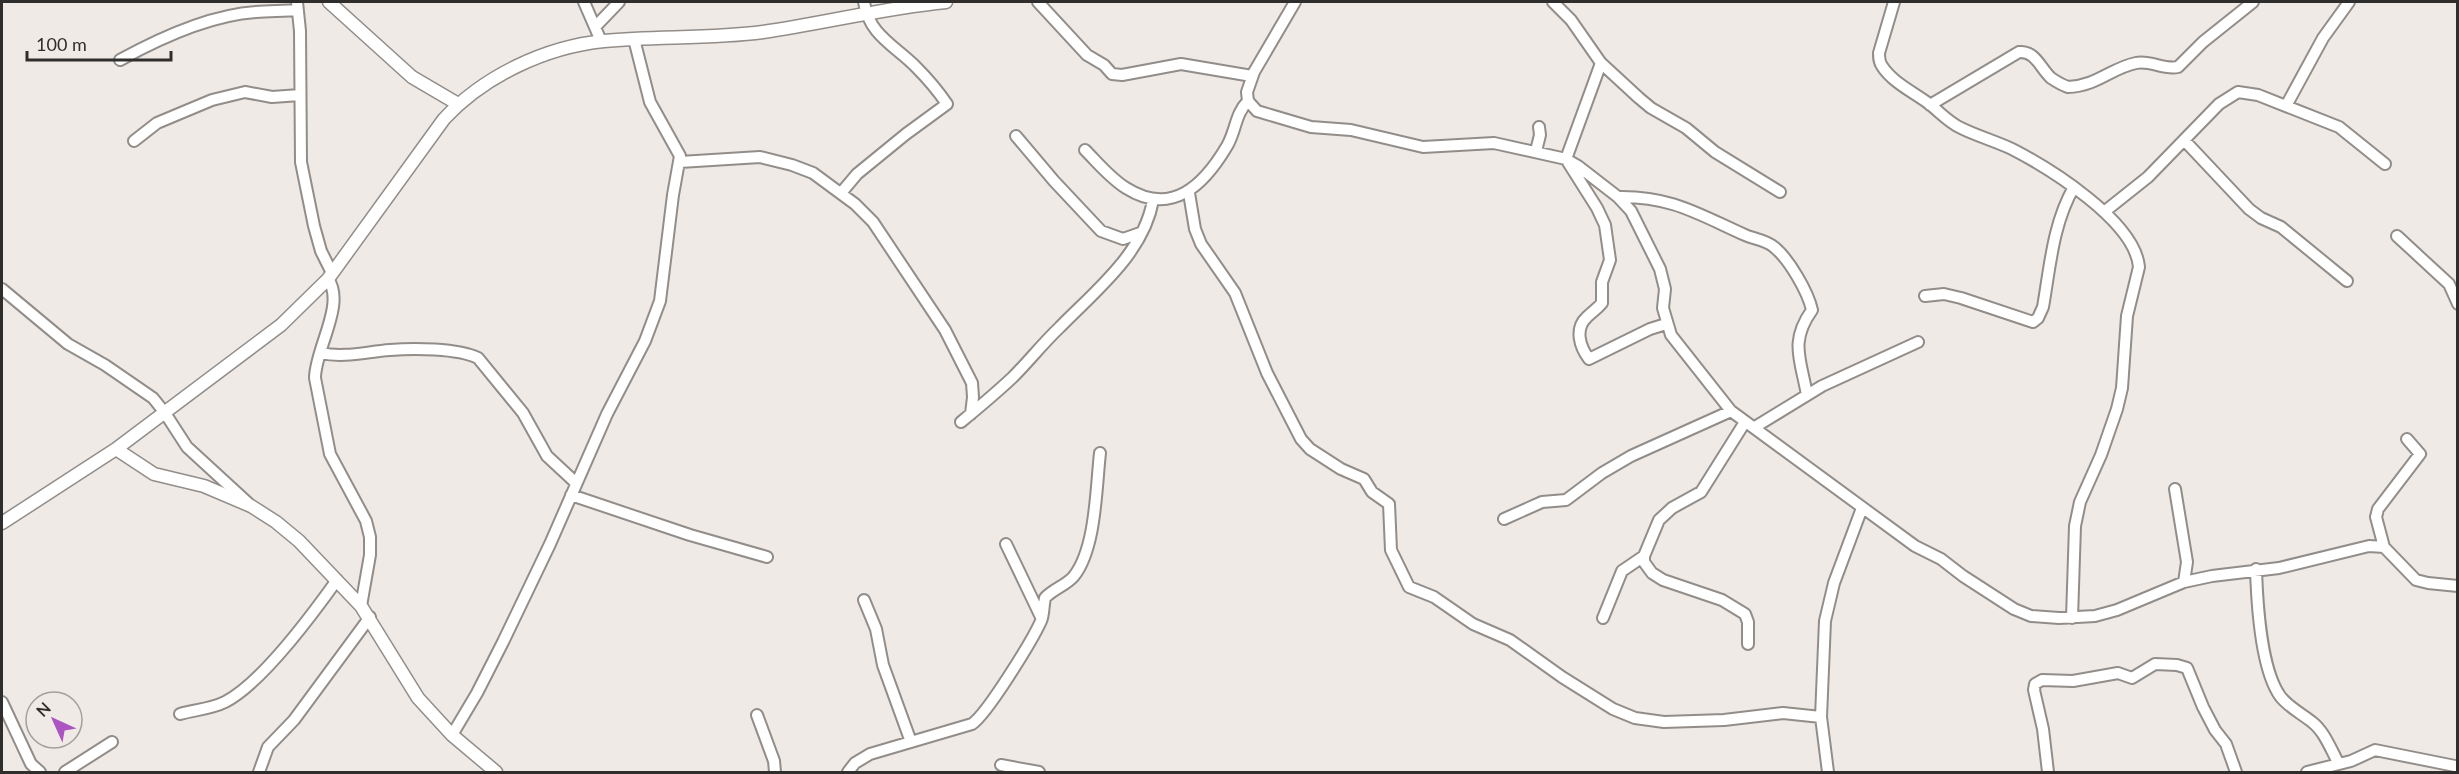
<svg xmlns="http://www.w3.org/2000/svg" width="2459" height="774" viewBox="0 0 2459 774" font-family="Lato,sans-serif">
<rect width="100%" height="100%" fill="#f0eae6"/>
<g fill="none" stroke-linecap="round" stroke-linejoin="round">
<g stroke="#928d89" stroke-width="14">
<path id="minor" d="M297 2 300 31 301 162 314 226 321 251 332 273
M584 2 601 41
M1038 2 1087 55 1104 65 1112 74 1122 75 1181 64 1252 76
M1295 2 1254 72 1247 92 1248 101 1257 111 1311 127 1351 130 1423 147 1494 143 1566 159 1578 166 1618 197 1631 211 1660 269 1665 289 1663 308 1671 335 1731 411 1915 546 1941 559 1963 576 2014 609 2031 616 2059 618 2095 616 2117 610 2184 582 2212 576 2279 568 2369 546 2384 547 2416 580 2428 583 2458 586
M1553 2 1571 20 1601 63 1639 98 1651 108 1686 128 1715 152 1780 192
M1894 2 1879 53C1879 58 1879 62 1882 66 1892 82 1913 92 1928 103 1939 111 1948 122 1961 128 1977 136 1995 141 2012 149 2049 168 2135 221 2139 267L2127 316 2122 388 2117 409 2101 455 2080 502 2075 526 2072 618
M595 27 619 2
M120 60C160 38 210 15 256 12 269 11 284 11 297 10
M1601 63 1566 159 1597 208 1605 225 1610 260 1602 282V303C1597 309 1592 312 1587 317 1574 329 1580 347 1589 359L1650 329 1666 324
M1930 105 2019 52C2036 51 2040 68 2051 78 2057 82 2062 85 2068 87 2097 86 2111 68 2136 63 2151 60 2163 70 2178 67L2203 42 2253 2
M2286 106 2323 38 2349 2
M1016 136 1054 181 1101 231 1123 239 1140 233
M2184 140 2249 209 2261 218 2281 227 2347 281
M134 141 157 123 212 100 245 92 272 97 300 95
M1085 150C1098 163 1110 178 1126 188 1172 217 1204 185 1227 146 1236 131 1235 114 1248 101
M1536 151 1540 135 1539 127
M680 162 760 157 792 165 813 173 855 204 873 222 945 330 972 383 973 397 971 414
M841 193 857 174 906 134 947 104C938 91 927 78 916 67 894 45 869 35 864 2
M1189 193 1195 229 1201 244 1235 293 1267 373 1301 439 1310 449 1341 469 1364 479 1372 492 1389 504 1391 550 1409 587 1434 597 1473 624 1510 640 1562 677 1613 709 1635 718 1664 722 1724 720 1783 713 1821 717
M1618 197C1671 196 1698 214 1745 235 1754 239 1766 240 1774 247 1789 259 1808 292 1812 310 1789 342 1801 360 1807 395
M2104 212 2148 177 2219 104 2238 92 2258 95 2339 127 2385 164
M2397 236 2449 284 2458 304
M328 279C346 304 315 349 315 378L330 454 366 521 370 537V555L361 606
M2 289 68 344 105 365 153 398 165 413 187 447 248 503
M1925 296 1944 294 1961 298 2033 322 2038 318 2043 307C2050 267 2053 223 2074 187
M320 353C345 358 365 352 390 350 412 348 458 348 478 358L523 413 547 456 575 482
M961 422C978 408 996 393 1013 377 1029 361 1043 343 1060 327 1095 291 1144 253 1153 200
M1745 422 1701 492 1672 508 1659 520 1644 556V562L1652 573 1663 580 1722 600 1745 614 1748 622V644
M1755 427 1822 386 1918 342
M2175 489 2187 562 2184 582
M571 495 690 535 767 557
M1504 519 1542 502 1566 500 1602 473 1631 456 1731 411
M1006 544 1041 617
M2384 547 2376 517 2378 509 2420 454 2407 439
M2256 569C2257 602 2261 669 2280 696 2288 707 2301 713 2312 722 2325 732 2331 750 2339 764
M864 600 876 629 883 665 911 742
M1603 618 1622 571 1644 556
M2 702 31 764 40 772
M180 714C194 710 211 709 225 702 262 683 312 615 337 580
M757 715 774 761 775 772
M452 735 477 693 503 642 550 544 607 414 645 341 660 301 673 195 680 156 650 102 634 39
M1001 765 1039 772
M65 772 112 742
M259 772 268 747 294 720 370 617
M848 772 855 763 870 754 972 724C987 714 1032 641 1041 621 1044 614 1043 606 1045 598 1053 589 1067 585 1074 576 1096 548 1096 488 1100 453
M1828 772 1821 717 1825 621 1834 583 1862 508
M2048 772 2043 729 2034 690 2035 684 2042 680 2073 681 2118 673 2132 678 2155 664 2177 665 2187 668 2203 707 2215 730 2226 744 2236 772
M2307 772 2351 761 2375 750 2455 766"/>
</g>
<g stroke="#928d89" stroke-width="15">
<path id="tertiary" d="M329 2 412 77 458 104
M116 449 154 474 204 486 251 506 276 522 299 541 361 606 418 698 452 735 496 772
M2 523 116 449 281 325 328 279 444 119C484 76 545 47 604 41 657 36 710 39 763 32 824 23 884 8 946 2"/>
</g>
<use href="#minor" stroke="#fff" stroke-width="10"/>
<use href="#tertiary" stroke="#fff" stroke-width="12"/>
</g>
<rect width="2459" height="774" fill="none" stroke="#302e2c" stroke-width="6"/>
<g transform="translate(54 720) rotate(315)"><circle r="28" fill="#f0eae6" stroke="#a39f9c" stroke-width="1.5"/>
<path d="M0-4.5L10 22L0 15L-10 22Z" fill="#ac54c1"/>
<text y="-9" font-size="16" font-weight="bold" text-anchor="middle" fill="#302e2c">N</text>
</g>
<path d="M27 51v9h144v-9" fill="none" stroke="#302e2c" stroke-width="3"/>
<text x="36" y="51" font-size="18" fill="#302e2c" stroke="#f0eae6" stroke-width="4.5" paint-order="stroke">100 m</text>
</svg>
